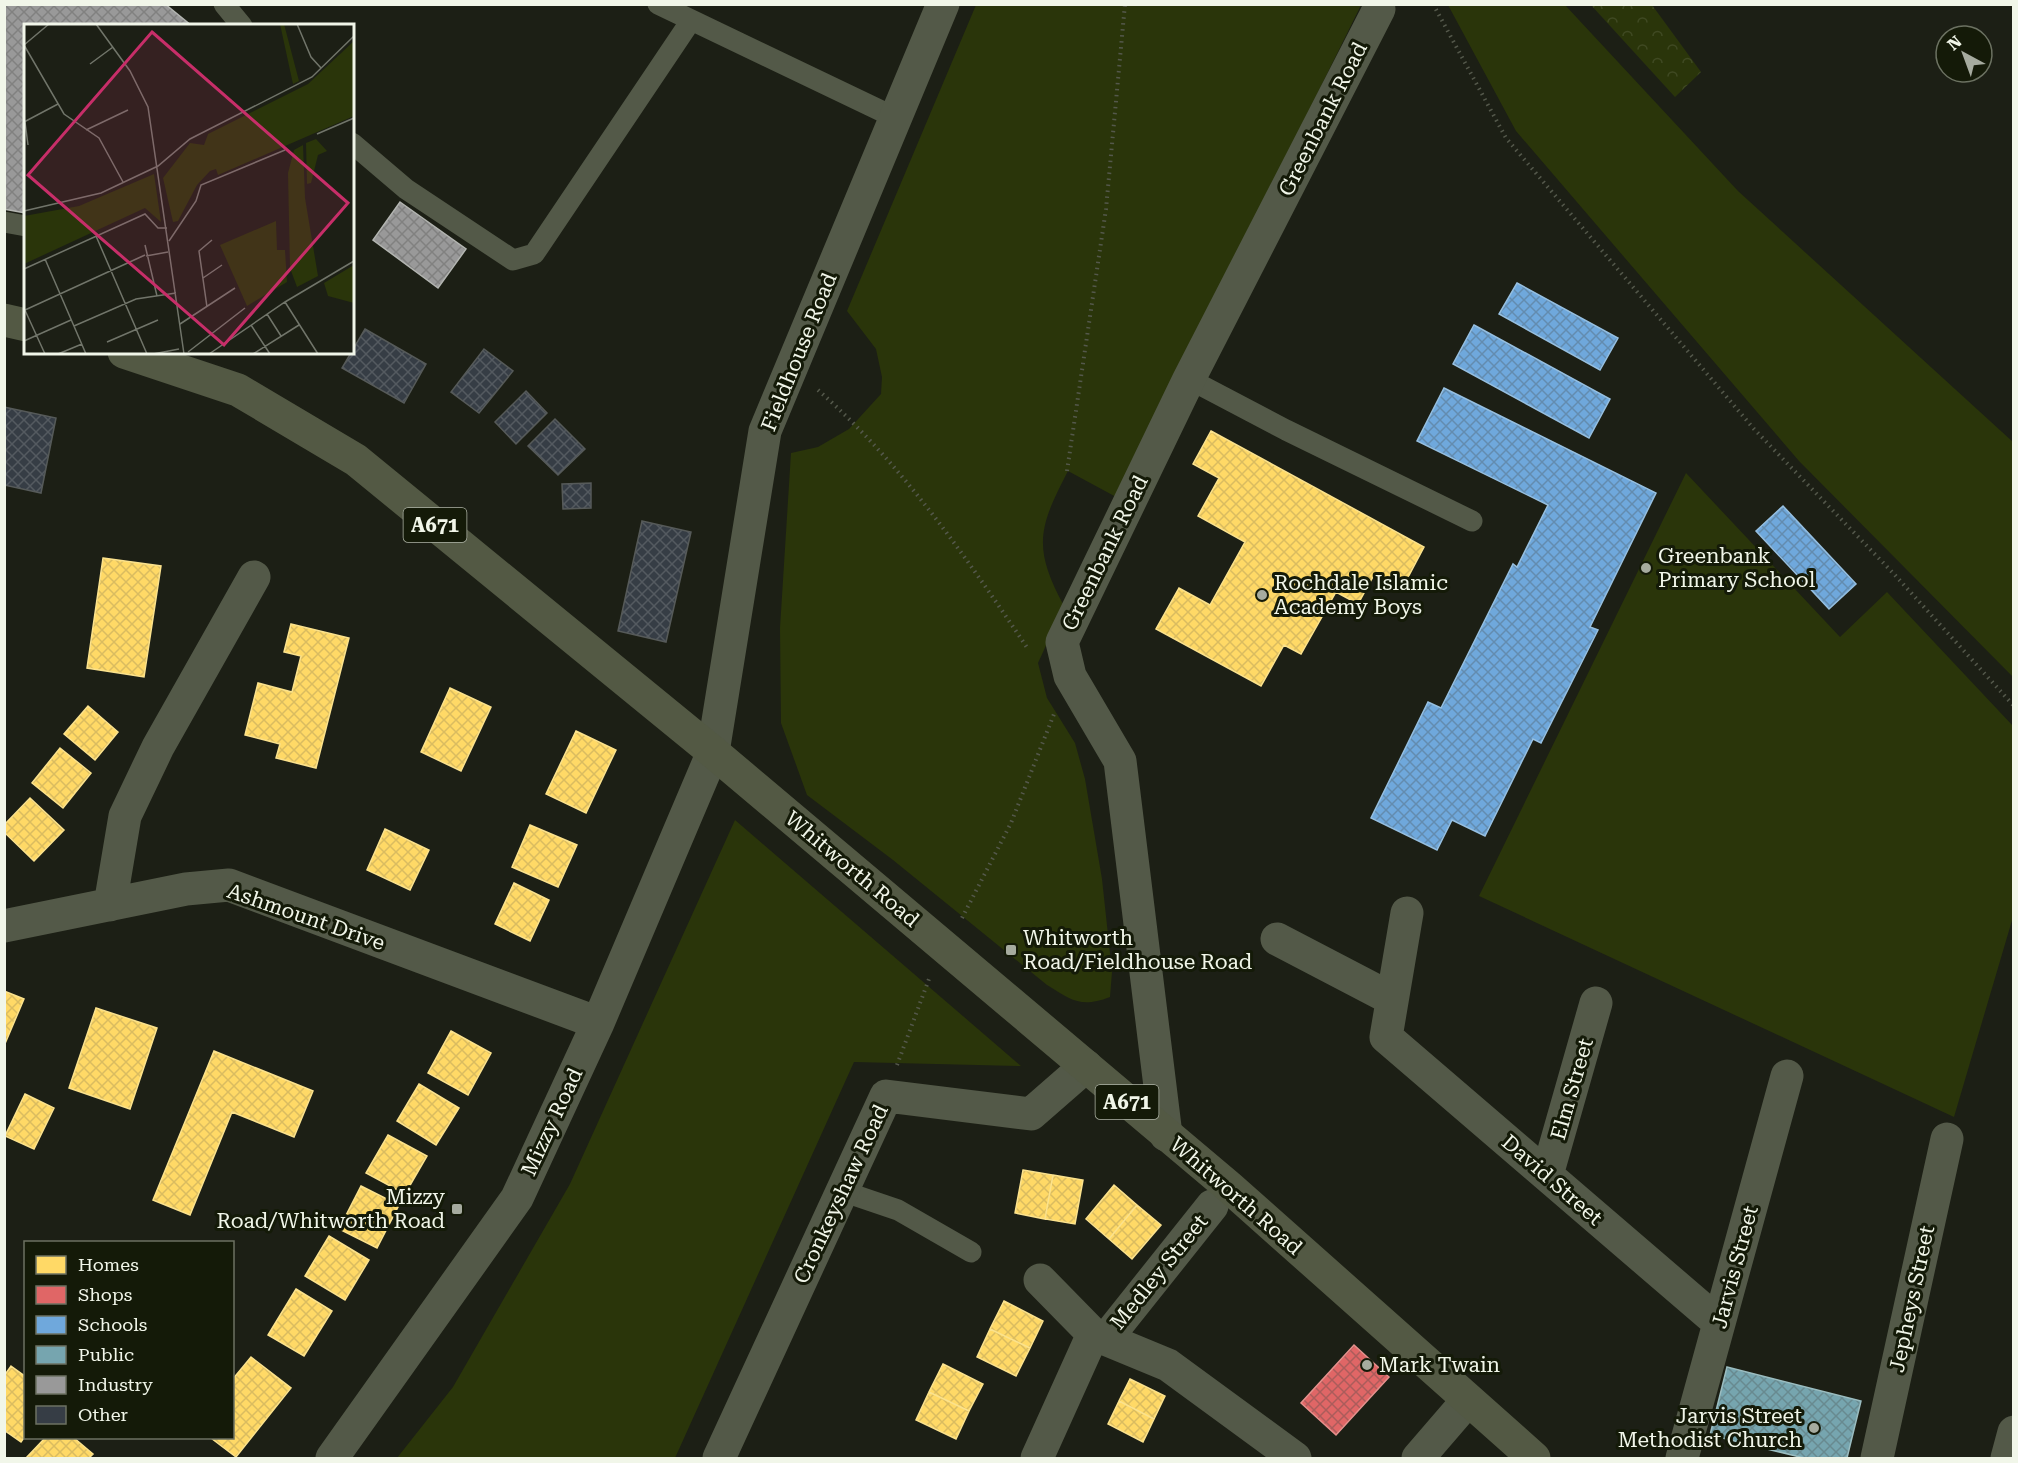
<svg xmlns="http://www.w3.org/2000/svg" width="2018" height="1463" viewBox="0 0 2018 1463" font-family="'Roboto Serif',serif">
<defs>
<pattern id="forest-crowns" width="20" height="18" patternUnits="userSpaceOnUse" patternTransform="scale(1.5)"><rect width="20" height="18" fill="#2a350a"/><path d="M2 6a3 3 0 1 1 6 0M12 15a3 3 0 1 1 6 0" fill="none" stroke="#3f4922"/></pattern>
<pattern id="homes-cross-hatch" width="8" height="8" patternUnits="userSpaceOnUse" patternTransform="scale(1.5)"><rect width="8" height="8" fill="#ffd966"/><path d="M0 0l8 8M0 8l8-8" fill="none" stroke="#dabc60"/></pattern>
<pattern id="shops-cross-hatch" width="8" height="8" patternUnits="userSpaceOnUse" patternTransform="scale(1.5)"><rect width="8" height="8" fill="#e06666"/><path d="M0 0l8 8M0 8l8-8" fill="none" stroke="#ab5c5b"/></pattern>
<pattern id="schools-cross-hatch" width="8" height="8" patternUnits="userSpaceOnUse" patternTransform="scale(1.5)"><rect width="8" height="8" fill="#6fa8dc"/><path d="M0 0l8 8M0 8l8-8" fill="none" stroke="#638caf"/></pattern>
<pattern id="public-cross-hatch" width="8" height="8" patternUnits="userSpaceOnUse" patternTransform="scale(1.5)"><rect width="8" height="8" fill="#76a5af"/><path d="M0 0l8 8M0 8l8-8" fill="none" stroke="#688a90"/></pattern>
<pattern id="industry-cross-hatch" width="8" height="8" patternUnits="userSpaceOnUse" patternTransform="scale(1.5)"><rect width="8" height="8" fill="#999"/><path d="M0 0l8 8M0 8l8-8" fill="none" stroke="#818180"/></pattern>
<pattern id="building-cross-hatch" width="8" height="8" patternUnits="userSpaceOnUse" patternTransform="scale(1.5)"><rect width="8" height="8" fill="#363d45"/><path d="M0 0l8 8M0 8l8-8" fill="none" stroke="#545a60"/></pattern>
</defs>
<rect width="100%" height="100%" fill="#1c1f15"/>
<path fill="#2a350a" d="M976 5H1361L1118 498 1068 471C1039 527 1032 547 1064 606L1038 663 1047 698 1075 743 1085 779 1102 879 1112 972 1110 997C1081 1008 1073 1001 1047 985L893 860 807 795 781 723 780 628 791 453 818 447 849 429 881 394 882 377 876 349 847 311Z
M1448 5H1565L1738 191 2013 442V677L1799 461 1516 131Z
M1686 473 1840 637 1887 592 2013 726V917L1954 1117 1479 896Z
M735 820 1021 1066 854 1062 675 1458H397L453 1387 570 1184Z"/>
<path fill="url(#forest-crowns)" d="M1591 5H1652L1701 72 1675 97Z"/>
<path fill="url(#homes-cross-hatch)" stroke="#fbe28d" stroke-width="1.5" d="M1211 431 1424 547 1406 581 1391 573 1387 582 1374 575 1358 604 1336 592 1301 654 1284 645 1261 686 1156 629 1179 588 1210 605 1245 542 1198 516 1219 478 1193 464Z
M103 558 161 566 144 677 87 668Z
M291 624 349 638 316 768 276 758 280 744 245 735 258 683 292 692 301 656 284 652Z
M450 688 491 707 461 771 421 752Z
M88 706 118 732 95 760 64 734Z
M576 731 616 750 586 813 546 794Z
M60 748 91 773 63 808 32 783Z
M30 798 64 830 34 861 4 832V825Z
M530 825 577 845 558 887 512 867Z
M385 829 429 850 410 890 367 870Z
M514 883 549 900 530 941 495 924Z
M4 991 24 999 4 1046Z
M96 1008 157 1028 130 1109 69 1088Z
M451 1031 491 1053 468 1095 428 1073Z
M214 1051 313 1091 294 1137 232 1112 190 1215 153 1200Z
M419 1084 459 1108 436 1145 397 1121Z
M25 1094 54 1108 34 1149 5 1136Z
M388 1135 427 1156 405 1194 366 1173Z
M1023 1170 1053 1175 1045 1219 1015 1213Z
M1053 1175 1083 1180 1075 1224 1045 1219Z
M1114 1185 1137 1205 1109 1239 1086 1219Z
M361 1186 399 1205 377 1248 339 1229Z
M1137 1205 1161 1225 1132 1259 1109 1239Z
M329 1236 369 1260 345 1300 305 1276Z
M296 1289 332 1311 304 1356 268 1335Z
M1004 1301 1043 1321 1030 1348 990 1329Z
M990 1329 1030 1348 1016 1376 977 1357Z
M251 1357 291 1388 236 1457 211 1438H232V1380Z
M943 1364 983 1384 969 1411 929 1392Z
M11 1366 26 1377V1435L21 1442 4 1430V1376Z
M1130 1379 1165 1396 1154 1419 1119 1401Z
M929 1392 969 1411 956 1439 916 1420Z
M1119 1401 1154 1419 1143 1442 1108 1424Z
M45 1438H74L93 1454 89 1458H26Z"/>
<path fill="url(#shops-cross-hatch)" stroke="#e5918d" stroke-width="1.5" d="M1354 1345 1389 1377 1336 1435 1301 1403Z"/>
<path fill="url(#schools-cross-hatch)" stroke="#96bfe0" stroke-width="1.5" d="M1517 283 1618 338 1600 370 1499 314Z
M1474 325 1610 399 1589 438 1453 364Z
M1444 388 1656 493 1590 627 1598 630 1541 743 1533 739 1485 836 1452 820 1437 850 1371 818 1428 702 1441 708 1513 564 1517 567 1548 505 1417 441Z
M1783 506 1856 584 1829 609 1756 531Z"/>
<path fill="url(#public-cross-hatch)" stroke="#9bbdc0" stroke-width="1.5" d="M1727 1367 1861 1401 1847 1458H1804L1710 1435Z"/>
<path fill="url(#industry-cross-hatch)" stroke="#b3b5b1" stroke-width="1.5" d="M4 4H165L192 26H26V213L4 209Z
M400 202 466 249 438 288 373 240Z"/>
<path fill="url(#building-cross-hatch)" stroke="#565a59" stroke-width="1.5" d="M365 329 426 364 404 403 342 368Z
M484 349 513 371 479 413 451 392Z
M526 391 547 413 516 444 495 422Z
M4 407 56 418 41 493 4 485Z
M555 419 585 449 558 475 528 446Z
M591 483V508L563 509 562 484Z
M642 521 691 532 666 642 618 631Z"/>
<g fill="none" stroke-linecap="round" stroke-linejoin="round">
<path stroke="#54584b" stroke-width="4" stroke-dasharray="1.5 4.5" stroke-linecap="butt" d="M1433 4 1506 138 1754 429 1894 574 2014 706
M818 390C902 464 966 557 1028 649
M1067 471 1106 209 1125 4
M962 918 1011 823 1054 714
M897 1065 929 979"/>
<path stroke="#535948" stroke-width="21" d="M224 4 242 26
M658 4 896 118
M352 143 406 189 513 260 534 254 690 22
M4 222 26 226
M1189 379 1286 430 1472 521
M842 1191 898 1210 971 1252"/>
<path stroke="#535948" stroke-width="33" d="M110 905 125 816 158 747 254 577
M1407 913 1386 1037 1719 1323
M4 926 186 889 229 885 598 1023
M1277 939 1392 999
M1166 1135 1120 761 1070 676 1062 642 1189 379 1379 9
M1547 1175 1596 1003
M1040 1280 1093 1334 1168 1365 1295 1458
M1106 1339 1212 1206
M332 1458 517 1198 598 1023 713 752 765 431 943 4
M719 1458 886 1096 1031 1114 1086 1066
M1037 1458 1093 1334
M1418 1458 1468 1400
M1682 1458 1787 1076
M1877 1458 1947 1139
M2007 1458 2014 1432"/>
<path stroke="#535944" stroke-width="33" d="M4 320 26 325
M124 352 238 390 356 460 713 752 1228 1186 1534 1458"/>
</g>
<g fill="#a6ab9f" stroke="#141a08" stroke-width="2">
<circle cx="1646" cy="568" r="6"/>
<circle cx="1262" cy="595" r="6"/>
<rect x="1005" y="944" width="12" height="12" rx="3"/>
<rect x="451" y="1203" width="12" height="12" rx="3"/>
<circle cx="1367" cy="1365" r="6"/>
<circle cx="1814" cy="1428" r="6"/>
</g>
<g text-anchor="middle" stroke-width="6" stroke-linejoin="round" paint-order="stroke">
<g fill="#141a08" stroke="#afb4a6" stroke-width="1.5">
<rect x="403.5" y="508" width="63" height="34" rx="4.5"/>
<rect x="1095.5" y="1085" width="63" height="34" rx="4.5"/>
</g>
<g font-size="20" font-weight="bold" fill="#f1f6e9">
<text x="435" y="532">A671</text>
<text x="1127" y="1109">A671</text>
</g>
<g font-size="21" fill="#f1f6e9" stroke="#141a08">
<text transform="translate(1323 119) rotate(-63)" y="7">Greenbank Road</text>
<text transform="translate(799 352) rotate(-68)" y="7">Fieldhouse Road</text>
<text transform="translate(1105 553) rotate(-64)" y="7">Greenbank Road</text>
<text transform="translate(852 869) rotate(40)" y="7">Whitworth Road</text>
<text transform="translate(306 917) rotate(19)" y="7">Ashmount Drive</text>
<text transform="translate(1572 1089) rotate(-74)" y="7">Elm Street</text>
<text transform="translate(552 1122) rotate(-65)" y="7">Mizzy Road</text>
<text transform="translate(1552 1180) rotate(41)" y="7">David Street</text>
<text transform="translate(841 1194) rotate(-65)" y="7">Cronkeyshaw Road</text>
<text transform="translate(1236 1196) rotate(41)" y="7">Whitworth Road</text>
<text transform="translate(1735 1267) rotate(-75)" y="7">Jarvis Street</text>
<text transform="translate(1159 1272) rotate(-51)" y="7">Medley Street</text>
<text transform="translate(1912 1299) rotate(-78)" y="7">Jepheys Street</text>
</g>
<g font-size="21" fill="#f1f6e9" stroke="#141a08" text-anchor="start">
<text x="1658" y="563">Greenbank<tspan x="1658" dy="24">Primary School</tspan></text>
<text x="1274" y="590">Rochdale Islamic<tspan x="1274" dy="24">Academy Boys</tspan></text>
<text x="1023" y="945">Whitworth<tspan x="1023" dy="24">Road/Fieldhouse Road</tspan></text>
<text x="445" y="1204" text-anchor="end">Mizzy<tspan x="445" dy="24">Road/Whitworth Road</tspan></text>
<text x="1379" y="1372">Mark Twain</text>
<text x="1802" y="1423" text-anchor="end">Jarvis Street<tspan x="1802" dy="24">Methodist Church</tspan></text>
</g>
</g>
<g transform="translate(24 24)">
<rect width="330" height="330" fill="#1c1f15"/>
<path d="M330 17V92L194 151 192 145 186 147 173 161 154 197 149 198 139 154 166 119 180 121 184 110 284 60ZM279 121 281 174 294 252 273 263 266 244 264 149 270 126ZM130 150 137 198 121 184 0 240V192L55 182ZM252 197 253 226H261L263 258 223 282 196 221Z" fill="#2a350a"/>
<path d="M256 0H260L275 57 269 60ZM292 115 303 127 294 131 287 159 283 160 282 119ZM330 241V279L304 272 300 259Z" fill="#2a350a"/>
<path fill="none" stroke="#71756a" stroke-width="1.5" d="M72 0 106 47 124 83 160 330M273 0 287 33 297 44M0 21 40 90 75 114 99 158M0 21 25 0M66 40 89 23M0 98 34 80M1 98 4 121M62 106 104 86M293 110 330 94M0 187 77 169 134 142 166 115 288 53 330 12M72 212 123 330M145 217 172 177 177 161 261 126M121 221 133 272M122 232 144 228M21 235 62 330M0 245 121 190 134 204H143M179 254 198 241M261 278 294 330M183 283 175 227 188 216M0 284 21 330M1 286 121 231M243 290 257 312M156 300 211 264M227 301 246 330M50 302 112 275 152 269M0 317 47 296M83 318 134 296M164 328 221 284M34 330 58 320M129 330 155 325M185 330 261 278 330 237M229 330 275 301"/>
<path fill="#c72e69" fill-opacity="0.15" stroke="#c72e69" stroke-width="3" d="M128 8 324 179 200 321 4 151Z"/>
<rect width="330" height="330" fill="none" stroke="#f1f6e9" stroke-width="3"/>
</g>
<rect width="2018" height="1463" fill="none" stroke="#f1f6e9" stroke-width="12"/>
<rect x="24" y="1241" width="210" height="198" fill="#141a08" stroke="#6c7262" stroke-width="1.5"/>
<rect x="36" y="1256" width="30" height="18" fill="#ffd966" stroke="#6c7262" stroke-width="1.5"/>
<text x="78" y="1271" font-size="18" fill="#f1f6e9">Homes</text>
<rect x="36" y="1286" width="30" height="18" fill="#e06666" stroke="#6c7262" stroke-width="1.5"/>
<text x="78" y="1301" font-size="18" fill="#f1f6e9">Shops</text>
<rect x="36" y="1316" width="30" height="18" fill="#6fa8dc" stroke="#6c7262" stroke-width="1.5"/>
<text x="78" y="1331" font-size="18" fill="#f1f6e9">Schools</text>
<rect x="36" y="1346" width="30" height="18" fill="#76a5af" stroke="#6c7262" stroke-width="1.5"/>
<text x="78" y="1361" font-size="18" fill="#f1f6e9">Public</text>
<rect x="36" y="1376" width="30" height="18" fill="#999999" stroke="#6c7262" stroke-width="1.5"/>
<text x="78" y="1391" font-size="18" fill="#f1f6e9">Industry</text>
<rect x="36" y="1406" width="30" height="18" fill="#363d45" stroke="#6c7262" stroke-width="1.5"/>
<text x="78" y="1421" font-size="18" fill="#f1f6e9">Other</text>
<g transform="translate(1964 54) rotate(319)"><circle r="28" fill="#141a08" stroke="#6c7262" stroke-width="1.5"/>
<path d="M0-4.5L10 22L0 15L-10 22Z" fill="#a6ab9f"/>
<text y="-9" font-size="16" font-weight="bold" text-anchor="middle" fill="#f1f6e9">N</text>
</g>
</svg>
